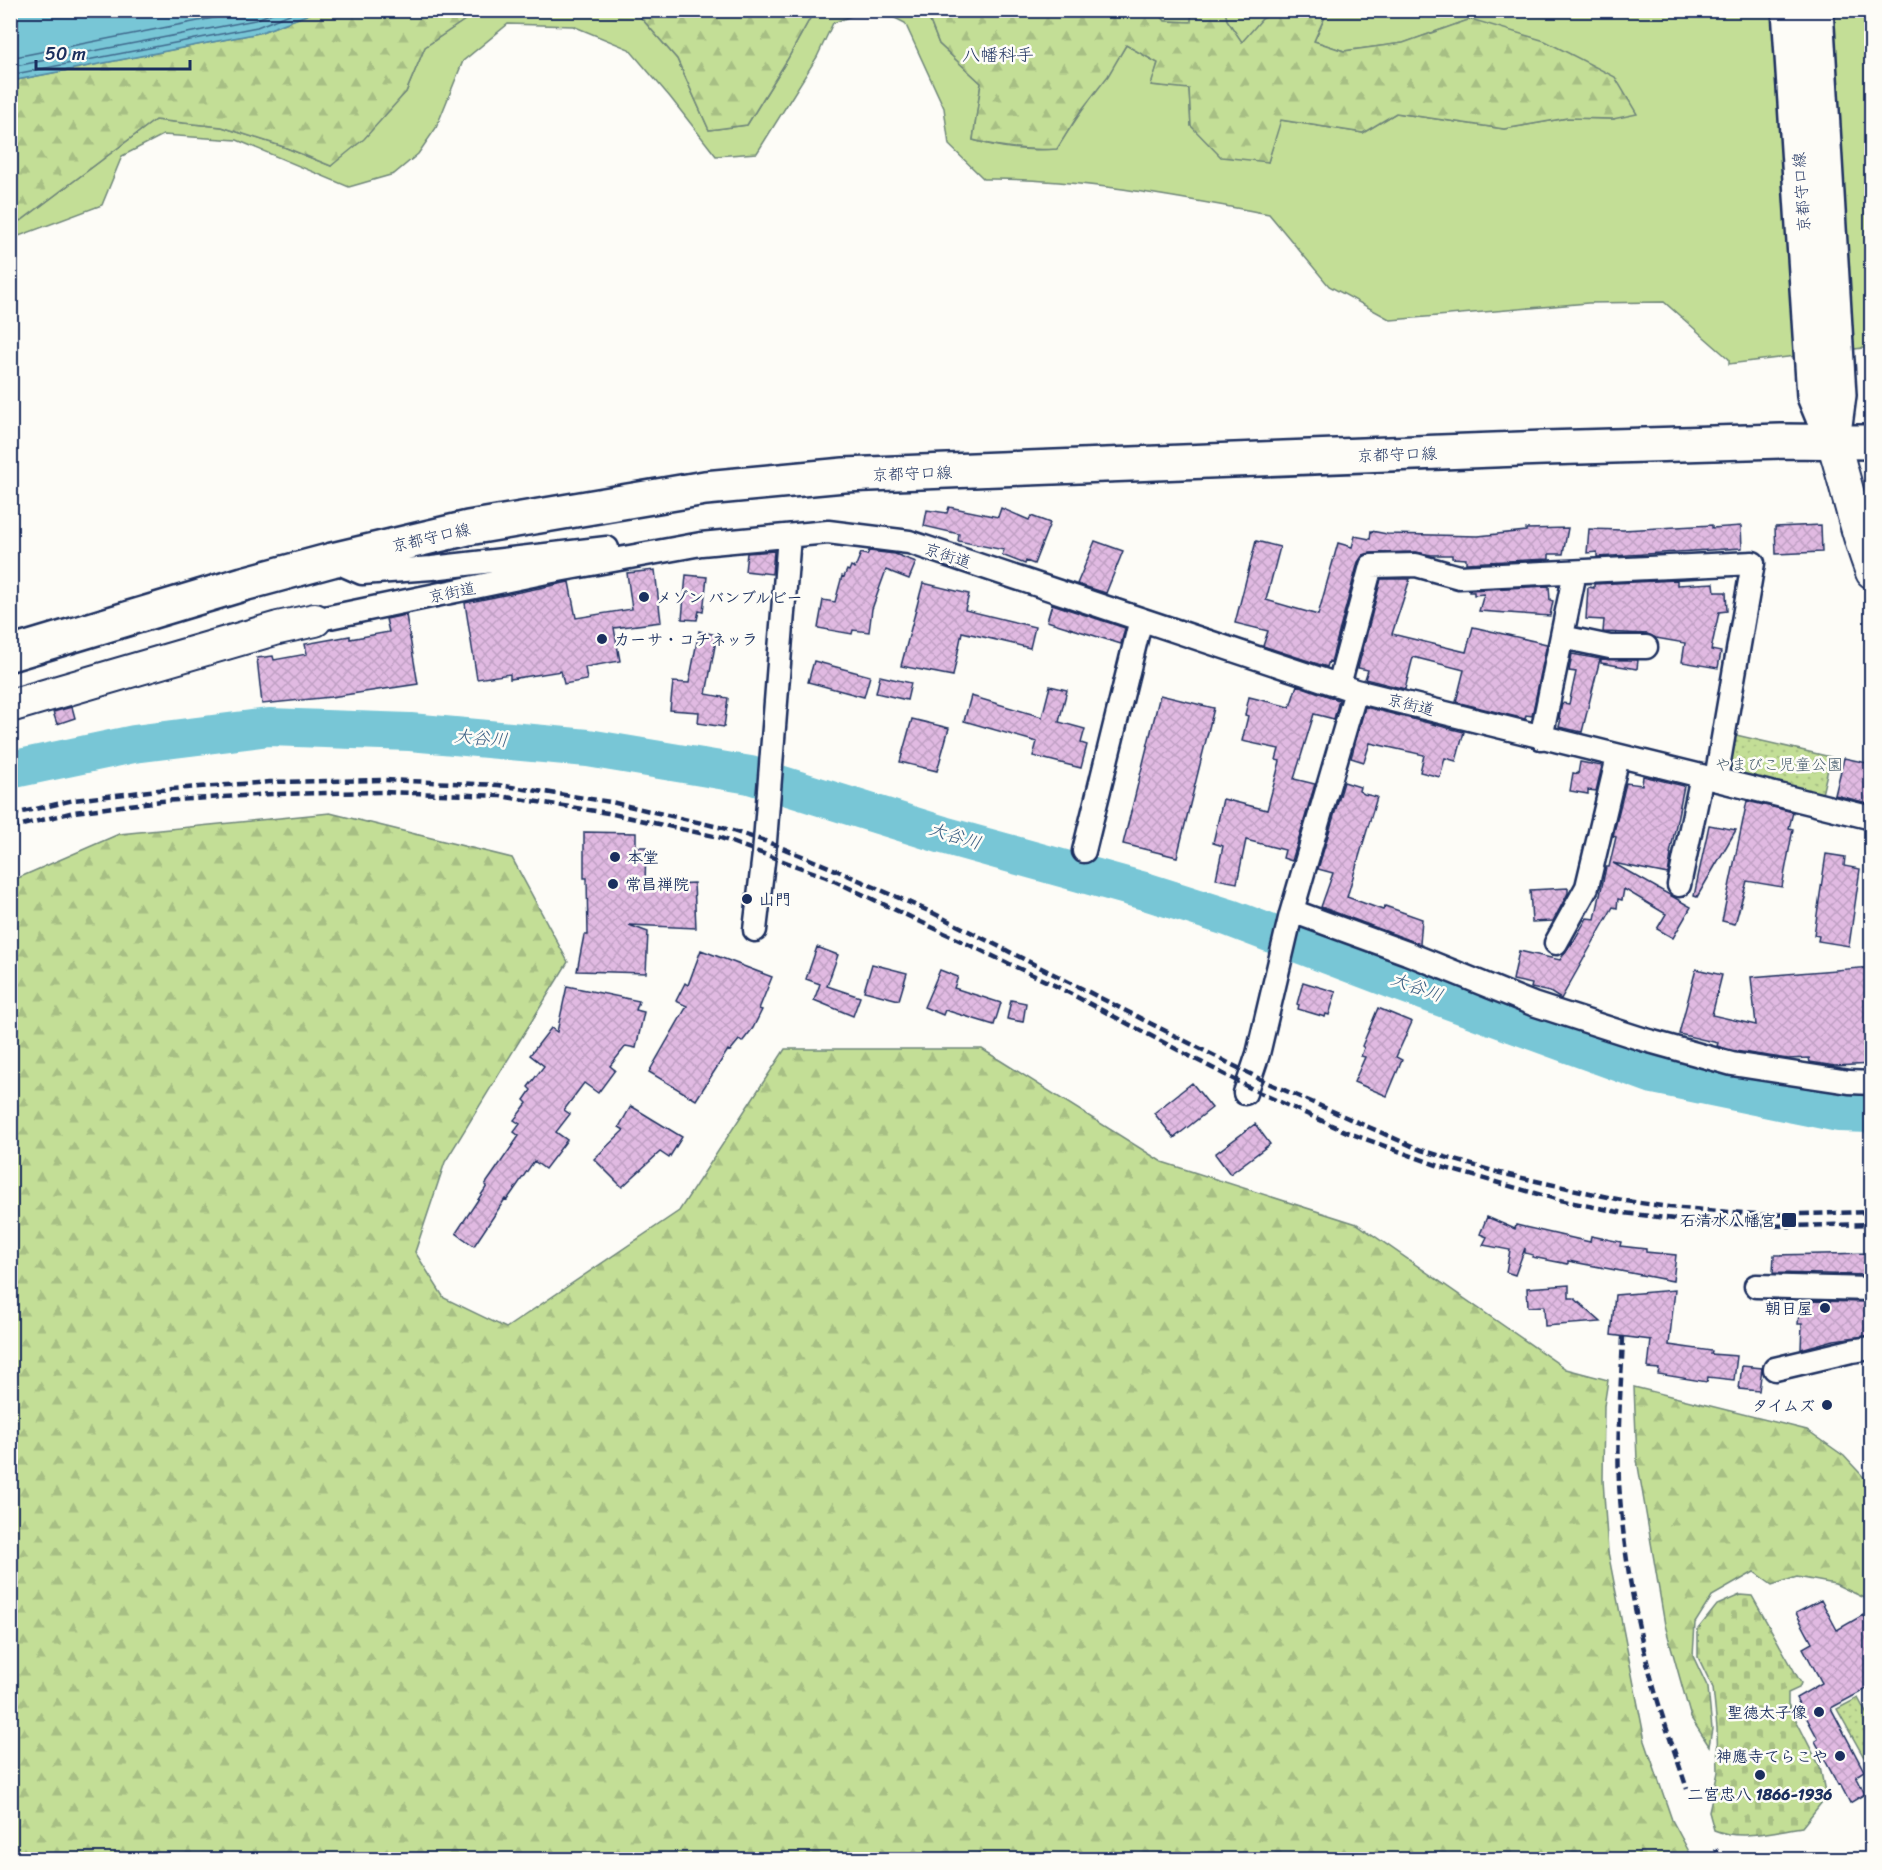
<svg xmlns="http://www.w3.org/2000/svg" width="1882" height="1870" viewBox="0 0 1882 1870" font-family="Sriracha,'Klee One',sans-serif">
<defs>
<pattern id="forest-firs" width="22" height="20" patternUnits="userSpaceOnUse" patternTransform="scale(1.5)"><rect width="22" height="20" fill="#c3de96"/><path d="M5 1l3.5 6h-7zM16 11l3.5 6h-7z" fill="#a7bf84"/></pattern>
<pattern id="cemetery-stones" width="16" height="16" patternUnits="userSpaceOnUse" patternTransform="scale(1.5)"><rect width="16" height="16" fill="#c3de96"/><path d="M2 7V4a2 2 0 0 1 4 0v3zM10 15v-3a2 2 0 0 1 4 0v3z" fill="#a7bf84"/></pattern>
<pattern id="park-dots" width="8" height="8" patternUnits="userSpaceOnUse" patternTransform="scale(1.5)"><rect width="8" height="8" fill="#c3de96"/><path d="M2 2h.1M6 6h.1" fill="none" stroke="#a7bf84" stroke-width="1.8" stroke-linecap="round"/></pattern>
<pattern id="building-cross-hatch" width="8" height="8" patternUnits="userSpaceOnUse" patternTransform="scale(1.5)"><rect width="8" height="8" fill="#e1bae2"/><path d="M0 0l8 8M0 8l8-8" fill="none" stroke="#c0a0c4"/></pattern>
</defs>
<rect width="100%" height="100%" fill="#fdfcf7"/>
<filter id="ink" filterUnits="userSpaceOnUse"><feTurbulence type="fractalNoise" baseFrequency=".0167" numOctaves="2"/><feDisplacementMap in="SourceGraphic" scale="12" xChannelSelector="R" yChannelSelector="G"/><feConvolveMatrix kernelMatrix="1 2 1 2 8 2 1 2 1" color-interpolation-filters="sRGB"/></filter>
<g filter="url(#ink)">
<path fill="#c3de96" stroke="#6f867a" stroke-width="1.5" d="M631 10 636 12 677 59 709 130 747 125 787 60 814 11H864L833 23 817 57 757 153 716 156 670 97 629 49 573 26 508 24 463 61 436 128 418 154 394 174 349 187 237 140 163 135 122 156 102 205 11 239V223L22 220 155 120 222 127 284 147 331 166 406 92 425 47 478 11Z
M881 11H926L939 44 981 83 973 140C1003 149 1025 151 1056 149 1079 113 1105 81 1126 45L1158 63 1152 85 1189 88 1191 126 1268 162 1280 120 1363 133 1396 113 1504 129 1567 118 1613 119 1471 19 1404 43 1344 51 1314 41 1326 15 1318 11H1871V347L1729 364V359L1664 302 1588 303 1391 320 1329 286 1269 214C1174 197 1080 178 984 179L949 145 944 108 905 23Z
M1156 11H1192L1191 22 1165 21Z
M1225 11H1277L1262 19 1242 43 1227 20Z"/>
<path fill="url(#forest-firs)" stroke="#6f867a" stroke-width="1.5" d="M1156 10 1165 21 1191 22 1192 11H1225L1227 20 1242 42 1262 19 1277 11H1318L1326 14 1314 41 1344 51 1403 43 1471 19 1545 41 1615 77 1637 114 1613 119 1567 118 1504 129 1396 113 1363 133 1281 120 1268 162 1221 157 1191 126 1189 89 1151 85 1158 63 1126 45 1108 76 1080 112 1057 149C1027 151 1002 148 973 140L981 83 939 44 926 11Z
M317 11H478L425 47 406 92 364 139 331 166 284 147 222 127 155 120 22 220 11 223V81L259 33Z
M631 11H814L787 60 747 125 709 130 677 59 636 12Z
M330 813 512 858 568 962 445 1162 415 1252 444 1298 506 1328 679 1211 785 1049H982L1162 1162 1357 1224 1566 1369 1608 1380 1604 1406 1603 1480 1608 1552 1645 1741 1672 1820 1693 1859H11V881L119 834Z
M1634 1387 1807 1430 1844 1456 1871 1485V1601L1835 1584 1797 1577 1772 1585 1754 1572 1712 1596 1695 1623 1693 1656 1708 1688 1712 1729 1709 1746 1691 1718 1665 1625 1637 1460Z"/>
<path fill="url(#cemetery-stones)" stroke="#6f867a" stroke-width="1.5" d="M1740 1595 1752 1596 1801 1683 1799 1688 1788 1693V1704L1820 1767 1826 1797 1802 1827C1775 1831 1740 1841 1714 1830L1709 1812 1718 1772 1717 1728 1713 1688 1698 1657V1629L1717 1605Z"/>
<path fill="url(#park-dots)" stroke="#6f867a" stroke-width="1.5" d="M1736 735 1831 757 1822 794 1727 772Z
M1858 1698 1871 1722V1758L1866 1761 1837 1709Z"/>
<path fill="#78c6d6" stroke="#538aa6" stroke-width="1.5" d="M11 10H317V11L259 33 11 81Z"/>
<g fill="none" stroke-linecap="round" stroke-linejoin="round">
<path stroke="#406b8e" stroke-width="1.5" d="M10 58 254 10
M10 67 255 20 279 10
M10 75 257 27 300 10"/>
<path stroke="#78c6d6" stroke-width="38" d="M10 770 134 744 269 727 410 732 588 748 750 775 943 835 1148 892 1230 918 1396 981 1653 1075 1838 1113 1872 1114"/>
</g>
<path fill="url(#building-cross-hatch)" stroke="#1b2f5e" stroke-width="1.5" d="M949 507 998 517 1001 508 1029 520 1031 516 1050 523 1034 564 1026 561 1025 564 1002 555 1004 550 958 541 959 534 924 526 927 510 947 513Z
M1712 525V528L1741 526 1742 548 1597 557V552L1587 553 1589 529 1623 530Z
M1821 525 1822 552 1776 554 1775 527Z
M1568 528 1563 554H1549V559L1466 563V559L1452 558V555H1431L1416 552 1371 553 1363 555 1358 562 1331 662 1329 661 1327 667 1263 646 1268 631 1235 623 1256 541 1280 547 1266 600 1318 615 1338 543 1352 547 1355 536 1370 539 1371 531 1387 534 1478 536 1526 531V529Z
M1095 541 1123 551 1106 593 1077 584Z
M774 551 772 574 745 571 747 553Z
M869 551 895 554 916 562 909 579 886 570 872 609 869 632 853 630 852 634 818 628 823 600 835 602 842 576 844 577 847 570 849 571 851 566 855 568 861 553 867 555Z
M655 570 661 622 614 628 620 661 585 667 587 680 564 684 561 671 510 679V674L477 679 465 603 569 582 576 618 632 609 627 573Z
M686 575 707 577 703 612 699 611 697 620 682 619Z
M1381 579H1410L1392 634 1466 652 1473 627 1547 644 1532 716 1526 715 1525 719 1456 702 1464 670 1413 657 1405 689 1365 679 1368 670 1358 668Z
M1677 580V585L1714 583 1715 592H1726L1727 611 1719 612 1711 650 1721 652 1718 668 1682 662 1685 643 1656 638 1647 634 1603 632 1604 620 1586 619 1588 587 1594 588V584Z
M923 583 969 594 965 610 1035 627 1030 648 962 632 953 676 901 666Z
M1549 586 1550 600 1553 601 1550 616 1479 611 1484 594 1474 595V592H1469V590Z
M1052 604 1125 628 1121 644 1047 621Z
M406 615 418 684 331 697 262 704 257 658 273 656 274 660 307 654 305 644 350 636V639L389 632 386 619Z
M699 631 717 635 706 694 728 698 724 727 698 723 699 712 670 710 673 682 689 683Z
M1572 654 1600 659 1582 732 1559 727 1561 719H1559L1562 703 1569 704 1576 672 1569 671Z
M1601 659 1638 660 1637 669 1601 663Z
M814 661 870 676 864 697 808 682Z
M880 676 911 683 907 700 876 693Z
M1297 685 1339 700 1334 719 1314 714 1294 779 1315 784 1292 861 1283 858 1285 850 1246 840 1237 883 1216 879 1223 846 1213 843 1223 799 1267 810 1280 761 1276 760 1279 749 1242 741 1248 716 1245 715 1249 697 1290 707Z
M1050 686 1067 690 1059 722 1085 729 1081 743 1087 745 1081 768 1033 756 1037 742 964 721 971 696 1042 717Z
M1160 695 1214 708 1177 857 1123 844Z
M72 707 75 718 57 724 53 712Z
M1365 707 1464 732 1456 761 1445 758 1440 777 1420 772 1424 755 1370 743 1364 762 1351 758Z
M912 719 949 728 937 771 900 762Z
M1844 758 1872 764V804L1835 795Z
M1580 762 1602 766 1596 791 1588 790V794L1570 791 1573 773 1578 774Z
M1643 776 1684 786 1670 854H1671L1668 874 1613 863 1691 907 1673 938 1657 929 1666 914 1624 889 1622 900 1618 899 1617 908 1613 907 1561 999 1550 992 1531 988 1532 984 1513 980 1519 951 1560 960 1572 942V944L1587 918 1595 919 1606 867H1609L1616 837 1613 836 1626 783 1642 785Z
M1344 782 1360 787 1359 791 1364 794 1377 797 1347 897 1383 910 1385 906 1422 919 1420 944 1321 907 1333 873 1318 869Z
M1747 801 1793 812 1789 828 1793 829 1782 887 1747 881 1735 924 1722 921Z
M1709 825 1736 830 1697 897 1694 896Z
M584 832 636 833V847H646L645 885 694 883 696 928 629 925 648 932 646 973 577 971 584 935H588L587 878H584Z
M1826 854 1845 857 1844 866 1860 869 1849 946 1818 941 1819 936 1814 935Z
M1568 888V893L1553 921 1532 922 1530 890Z
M817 947 838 955 827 986 860 997 853 1016 814 1000 820 984 806 979Z
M701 950 772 977 759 1009 762 1010 753 1028 742 1042 739 1040 730 1051 728 1050 696 1100 649 1072 687 1006 676 1001 685 983 688 985Z
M872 964 907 973 899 1000 864 991Z
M1872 967V1064L1835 1066 1810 1062 1809 1058 1788 1059 1735 1051 1717 1046 1718 1043 1679 1034 1696 969 1722 975 1712 1015 1756 1025 1751 977Z
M940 970 958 977 954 988 1001 1003 994 1025 945 1010 943 1015 924 1007Z
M1303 982 1336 992 1329 1015 1326 1014 1325 1017 1298 1009 1299 1005 1297 1004Z
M567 986 639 1001 636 1010 644 1012 636 1048 626 1046 610 1066 615 1070 598 1093 584 1083 564 1110 570 1114 556 1132 567 1140 545 1169 534 1161 507 1200 505 1199 474 1246 456 1233 487 1186 485 1185 519 1136 514 1132 520 1124 514 1120 527 1103 524 1100 531 1090 528 1087 544 1066 530 1055 551 1028 557 1032Z
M1011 1000 1026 1003 1023 1022 1007 1019Z
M1378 1008 1412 1022 1396 1057 1402 1060 1387 1096 1354 1082 1365 1057 1361 1056 1364 1048 1362 1046Z
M1192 1083 1212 1108 1174 1138 1154 1113Z
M631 1106 682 1137 669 1158 660 1152 622 1187 594 1159 624 1130 619 1127Z
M1255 1124 1270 1144 1230 1174 1215 1154Z
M1487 1217 1515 1229 1516 1225 1590 1242 1591 1236 1621 1242 1620 1246 1646 1249V1252L1676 1255 1673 1281 1568 1261V1264L1532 1257 1533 1255 1525 1253V1248L1515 1275 1506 1272 1510 1250 1483 1245 1487 1237 1480 1234Z
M1872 1253V1275L1773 1273 1774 1255Z
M1569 1285V1298H1574L1601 1322 1545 1326 1544 1306 1528 1307 1527 1288Z
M1675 1290 1669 1345 1712 1351 1711 1354 1737 1356 1734 1380 1708 1377 1707 1382 1658 1374 1659 1369 1648 1368 1651 1340 1611 1335 1615 1295Z
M1800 1301 1872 1302V1335L1834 1340 1801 1349 1802 1324H1798Z
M1742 1366 1762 1368 1759 1391 1739 1389Z
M1821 1600 1837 1630 1863 1615 1872 1630V1686L1831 1708 1864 1771 1856 1776 1865 1794 1850 1803 1840 1784 1838 1785 1815 1741 1818 1739 1796 1698 1822 1683 1803 1648 1812 1643 1796 1613Z"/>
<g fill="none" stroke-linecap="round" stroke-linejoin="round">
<g stroke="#1b2f5e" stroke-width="27">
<path id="street" d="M332 560 362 573 432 568 607 548
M315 620 542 573 701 544 828 532 909 542 1356 691 1872 818
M1562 637 1610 647H1646
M1339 685 1371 566 1416 565 1459 577 1753 563 1716 779
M1541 738 1575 572
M1084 851 1141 619
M1679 885 1702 776
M1292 911 1407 953 1533 1004 1642 1039 1732 1064 1849 1082 1872 1083
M755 930 764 854 789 536
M1556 943 1587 887 1618 757
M1245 1093 1258 1054 1291 914 1356 691
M1756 1286 1872 1289
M1775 1369 1851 1351 1872 1348"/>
</g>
<g stroke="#1b2f5e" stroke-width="36">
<path id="secondary" d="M1833 442C1847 485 1855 529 1872 572
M10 706 278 628 315 620"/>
</g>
<g stroke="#1b2f5e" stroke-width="38">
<path id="primary" d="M1789 10 1814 396 1833 442
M1816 10 1839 395 1833 440
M10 654 243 584 332 560 468 528 705 488 844 475 1545 448 1781 441 1872 442"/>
</g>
<use href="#street" stroke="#fdfcf7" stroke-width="22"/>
<use href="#secondary" stroke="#fdfcf7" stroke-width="32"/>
<use href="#primary" stroke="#fdfcf7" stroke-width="33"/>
<path stroke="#1b2f5e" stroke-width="4.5" stroke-dasharray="9 4.5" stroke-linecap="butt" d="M10 815 74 800 158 790 270 782 385 780 498 785 611 802 723 828 765 841 829 867 933 913 1268 1083 1421 1150 1500 1173 1626 1201 1669 1207 1767 1215 1872 1212
M10 828 74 812 161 801 272 794 383 792 500 796 608 813 718 837 826 877 1054 985 1258 1092 1349 1133 1442 1167 1559 1200 1624 1213 1708 1223 1788 1226 1872 1224
M1623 1337C1621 1386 1617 1434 1619 1483 1623 1548 1634 1614 1651 1677 1661 1715 1675 1752 1687 1789
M1716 1849 1720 1860"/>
</g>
</g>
<g fill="#1b2f5e" stroke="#fdfcf7" stroke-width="2">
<circle cx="644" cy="597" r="6"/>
<circle cx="602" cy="639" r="6"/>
<circle cx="615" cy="857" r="6"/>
<circle cx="613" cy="884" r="6"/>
<circle cx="747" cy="899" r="6"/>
<rect x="1781" y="1212" width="16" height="16" rx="3"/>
<circle cx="1825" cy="1308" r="6"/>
<circle cx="1827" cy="1405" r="6"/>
<circle cx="1819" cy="1712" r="6"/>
<circle cx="1840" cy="1756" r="6"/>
<circle cx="1760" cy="1775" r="6"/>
</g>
<g text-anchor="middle" stroke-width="5" stroke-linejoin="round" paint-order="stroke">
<g font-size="16" fill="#1b2f5e" stroke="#fdfcf7">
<text transform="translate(1801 192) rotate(-94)" y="6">京都守口線</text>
<text transform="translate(1397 454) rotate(-2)" y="6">京都守口線</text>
<text transform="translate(912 473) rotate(-2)" y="6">京都守口線</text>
<text transform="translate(431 537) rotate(-13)" y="6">京都守口線</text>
<text transform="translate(948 555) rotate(18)" y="6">京街道</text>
<text transform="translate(452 592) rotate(-12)" y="6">京街道</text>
<text transform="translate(1411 704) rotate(14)" y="6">京街道</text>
</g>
<g font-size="16" font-weight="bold" fill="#1b2f5e" stroke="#fdfcf7" text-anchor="start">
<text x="656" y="603">メゾン バンブルビー</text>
<text x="614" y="645">カーサ・コチネッラ</text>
<text x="627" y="863">本堂</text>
<text x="625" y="890">常昌禅院</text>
<text x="759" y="905">山門</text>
<text x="1776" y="1226" text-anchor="end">石清水八幡宮</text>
<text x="1813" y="1314" text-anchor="end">朝日屋</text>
<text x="1815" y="1411" text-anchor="end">タイムズ</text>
<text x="1807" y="1718" text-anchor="end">聖徳太子像</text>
<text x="1828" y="1762" text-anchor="end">神應寺てらこや</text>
<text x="1760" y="1800" text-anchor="middle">二宮忠八 1866-1936</text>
</g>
<g font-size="16" fill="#455b6c" stroke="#fdfcf7">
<text x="1779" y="770">やまびこ児童公園</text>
</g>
<g font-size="18" fill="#1b2f5e" stroke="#fdfcf7">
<text x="998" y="61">八幡科手</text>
</g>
<g font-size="18" font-style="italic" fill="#375c82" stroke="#fdfcf7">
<text transform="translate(481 738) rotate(5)" y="6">大谷川</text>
<text transform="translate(955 836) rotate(17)" y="6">大谷川</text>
<text transform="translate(1417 987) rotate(20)" y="6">大谷川</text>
</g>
</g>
<rect width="1882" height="1870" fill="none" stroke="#fdfcf7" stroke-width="36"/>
<rect x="18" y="18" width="1846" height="1834" fill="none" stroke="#1b2f5e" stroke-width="2" filter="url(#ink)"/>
<path d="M36 60v9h154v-9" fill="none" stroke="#1b2f5e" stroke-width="3"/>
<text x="45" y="60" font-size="18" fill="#1b2f5e" stroke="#fdfcf7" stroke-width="4.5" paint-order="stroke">50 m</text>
</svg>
